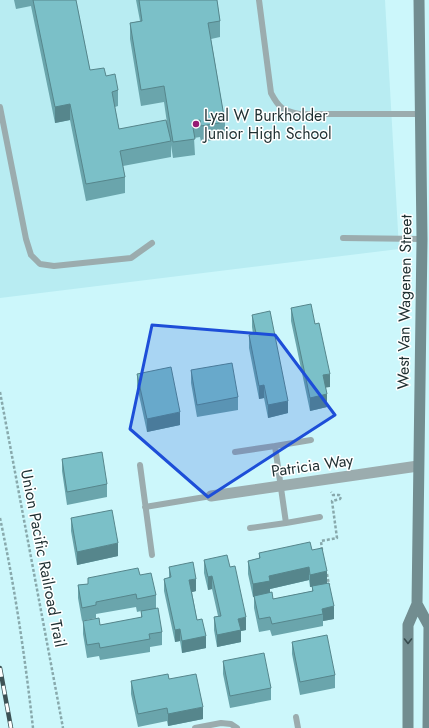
<svg xmlns="http://www.w3.org/2000/svg" width="429" height="728" viewBox="0 0 429 728" font-family="Jost,sans-serif">
<rect width="100%" height="100%" fill="#ccf7fb"/>
<path fill="#b8ecf2" d="M0 0H385L399 249 0 298Z"/>
<g fill="none" stroke-linecap="round" stroke-linejoin="round">
<path stroke="#88a9ac" stroke-width="2.5" stroke-dasharray="3 2" stroke-linecap="butt" d="M0 392 63 728
M0 518C15 588 25 657 33 728
M322 550 321 541 337 538 332 501 340 499 341 497 339 495H333L331 492
M327 574 329 585"/>
<path stroke="#9bacae" stroke-width="6" d="M259 0 271 93C279 108 282 110 299 114H420
M0 107 26 239 31 255 40 264 54 266 131 258 152 243
M343 238 422 239
M311 440 275 446 286 523 320 517
M235 452 275 446
M140 465 152 555
M145 507 211 496
M250 528 286 523
M296 717 298 728
M195 728 221 723 231 724 237 728"/>
<path stroke="#9bacae" stroke-width="11" d="M211 496 418 466"/>
<path stroke="#728d90" stroke-width="11" d="M417 604 429 626 428 728
M408 728V625L417 604 422 239 419 0"/>
<g stroke="#3d5255" stroke-width="4.5">
<path id="rail" d="M0 668 11 728"/>
</g>
<use href="#rail" stroke="#fff" stroke-width="3" stroke-dasharray="9" stroke-linecap="butt"/>
</g>
<path fill="#6aa5ac" fill-rule="evenodd" d="M14 0H76L90 70 106 76 118 90V106L115 107 119 129 167 123 164 102 141 106 130 39V23L140 21 136 0H217L220 21V37L211 39 225 122V138L201 142 200 137 194 138 195 155 173 158 171 145V157L123 166 125 177V193L86 201 70 120 55 123 31 6 16 9Z
M291 308 315 324 330 387H326L327 407 310 411 291 321Z
M252 315 288 413 268 418 264 398 259 399 249 348V335L253 334 252 327Z
M191 370 238 397V410L197 417 191 383Z
M137 374 180 425 147 432 137 386Z
M62 459 107 484V497L67 505 62 471Z
M71 518 118 556 77 565 71 531Z
M312 550 327 583 334 619 323 621V626L272 636 270 630 259 632 254 608V597H253L248 574V561L259 558V553ZM309 580 310 587H312V591L273 599 270 593V589Z
M204 560 246 630 241 631V642L217 647 214 630V617L218 616 212 589 208 590 204 573Z
M169 567 196 591 192 592 197 620 206 648 182 653 180 641 175 642 164 591V579L169 578Z
M140 575 156 595V608L162 632V645L150 647V652L100 660 99 656 87 658 83 634V621L100 625 141 618V611L137 612 136 607 96 614V618L82 621 78 598V585L88 584V578Z
M292 642 335 675V688L300 695 292 654Z
M223 661 271 688V700L230 708 223 674Z
M169 679 203 719 168 726 167 721 138 727 131 694V681Z"/>
<path fill="#56868c" d="M70 104V120L55 123V107Z
M330 374V387L323 388V375Z
M264 385V398L259 399V386Z
M327 394V407L310 411V398Z
M288 401V413L268 418V405Z
M180 412V425L147 432V419Z
M118 543V556L77 565V552Z
M309 567V580L270 589V593L253 597V584L269 576Z
M327 571V584L310 587V575Z
M212 576V589L208 590V577Z
M196 579V591L189 593V580Z
M334 606V619L323 621V614L322 609Z
M246 617V630L241 631V642L217 647V635L238 619Z
M180 629V641L175 642V630Z
M206 636V648L182 653V641Z
M203 707V719L168 726V714Z"/>
<path fill="#7bc0c8" stroke="#56868c" d="M33 0H76L90 70 104 68 106 76 115 74 118 90 112 92 119 129 166 120 171 141 120 151 125 177 86 184 70 104 55 107Z
M139 0H217L220 21 208 23 225 122 201 126 200 120 192 122 195 139 173 142 164 86 141 90 130 23 142 21Z
M311 304 315 324 319 323 330 374 323 375 327 394 310 398 291 308Z
M270 311 288 401 268 405 264 385 259 386 249 335 256 333 252 315Z
M232 363 238 397 197 405 191 370Z
M171 367 180 412 147 419 137 374Z
M102 452 107 484 67 492 62 459Z
M112 510 118 543 77 552 71 518Z
M310 542 312 550 322 548 327 571 310 575 309 567 269 576 270 581 253 584 248 561 260 558 259 553Z
M227 555 230 567 235 566 246 617 238 619 241 630 217 635 214 617 221 616 212 576 208 577 204 560Z
M193 562 196 579 189 580 197 620 202 619 206 636 182 641 180 629 175 630 164 579 171 577 169 567Z
M138 568 140 575 151 573 156 595 137 599 136 594 96 602V605L82 608 78 585 88 584V578Z
M329 583 334 606 322 609 323 614 272 624 270 617 259 619 254 596 272 592 273 599 313 591 312 586Z
M158 608 162 632 149 634 150 639 100 648 99 643 87 645 83 621 99 618 100 625 142 617 141 611Z
M327 635 335 675 300 682 292 642Z
M264 653 271 688 230 696 223 661Z
M168 674 169 679 196 674 203 707 168 714 167 708 138 714 131 681Z"/>
<defs><path id="oneway-chevron" d="M-2-3.5L2.5 0L-2 3.5" fill="none" stroke-width="1.6" stroke-linecap="round" stroke-linejoin="round"/></defs>
<use stroke="#374b4e" href="#oneway-chevron" transform="translate(408 641) rotate(90)"/>
<path fill="#1d4ed8" fill-opacity="0.2" stroke="#1d4ed8" stroke-width="3" stroke-linejoin="round" d="M152 325 275 335 335 415 208 497 130 429Z"/>
<circle fill="#971a73" stroke="#fff" stroke-width="1.5" cx="196" cy="124" r="4"/>
<g text-anchor="middle" stroke-width="3" stroke-linejoin="round" paint-order="stroke">
<g font-size="16" fill="#1e2f31" stroke="#fff" text-anchor="start">
<text x="204" y="121">Lyal W Burkholder<tspan x="204" dy="18">Junior High School</tspan></text>
</g>
<g font-size="16" fill="#1e2f31" stroke="#fff">
<text transform="translate(404 302) rotate(-89)" y="6">West Van Wagenen Street</text>
<text transform="translate(312 465) rotate(-8)" y="6">Patricia Way</text>
<text transform="translate(44 558) rotate(79)" y="6">Union Pacific Railroad Trail</text>
</g>
</g>
</svg>
